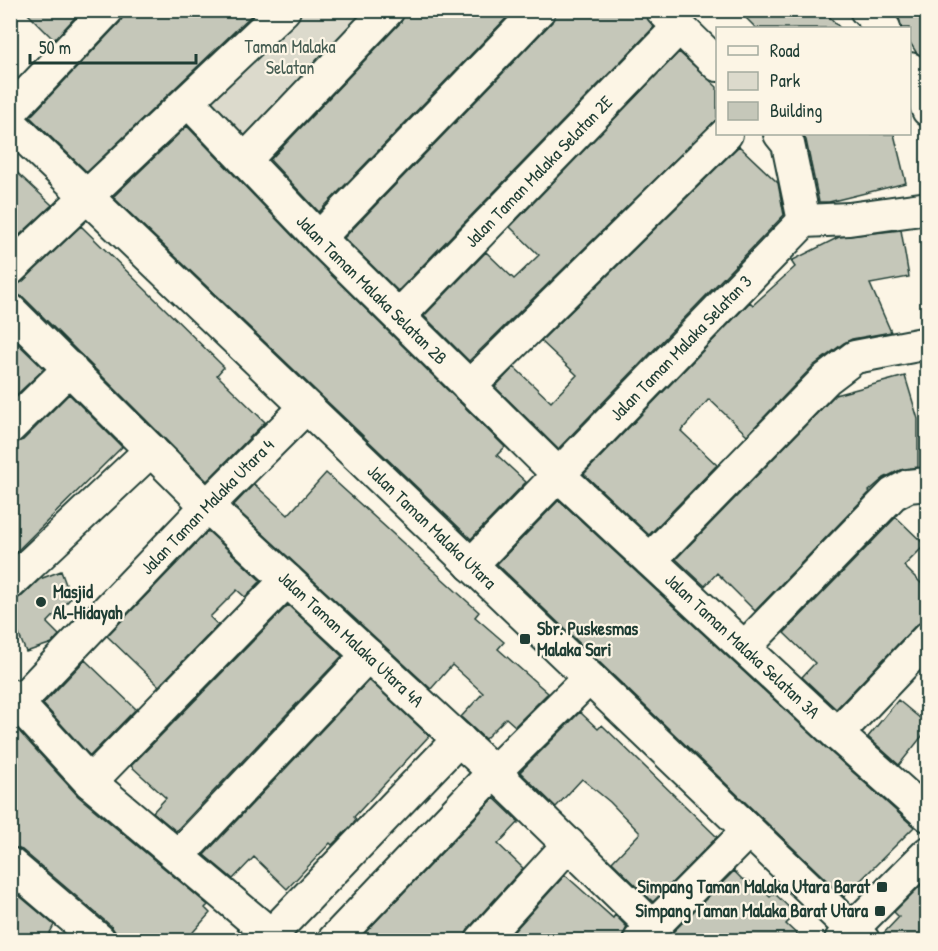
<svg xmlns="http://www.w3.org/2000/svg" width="938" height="951" viewBox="0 0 938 951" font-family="'Patrick Hand',sans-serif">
<rect width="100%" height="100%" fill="#fcf5e5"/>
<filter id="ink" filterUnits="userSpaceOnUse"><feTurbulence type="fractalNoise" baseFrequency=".0167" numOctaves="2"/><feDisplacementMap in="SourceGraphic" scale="12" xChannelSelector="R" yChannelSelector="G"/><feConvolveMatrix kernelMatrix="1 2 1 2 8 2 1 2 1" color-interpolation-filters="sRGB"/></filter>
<g filter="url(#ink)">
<path fill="#dcdacc" stroke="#7e8c80" stroke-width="1.5" d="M292 11H381L243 148 199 104Z"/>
<path fill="#c5c7b9" stroke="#1f3d34" stroke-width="1.5" d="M24 10H82L54 40Z
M124 10H257L87 172 30 117 120 22Z
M405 10H514L319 212 270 160 401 22Z
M556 10H645V15L654 27 398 291 344 238 552 22Z
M738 10H823L840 28H756Z
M912 10H927V63L916 52 909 41V28H901L899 18Z
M679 52 717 87V119L469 361 424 316 486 252 514 279 539 255 510 227Z
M187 126 306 250 505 447 497 455 526 482 471 539 113 197Z
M802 134H894L906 183 829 202H819L806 140Z
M739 146 778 183 784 215 558 449 495 387 514 367 551 402 577 375 541 341Z
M10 166 52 205 10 244Z
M81 226 224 367 217 375 265 422 207 481 23 297 10 293V286L22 282Z
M901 230 909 277 870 284 891 332 852 339 844 343 813 366 747 435 709 399 681 431 717 465 649 535 584 474 750 302 753 305 795 267 791 261 839 237Z
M10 336 44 369 10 401Z
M905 376 918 419V467L900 470 884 478 869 491 870 492 755 611 717 573 705 586 676 559 835 395Z
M69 394 122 447 10 558V444L23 440Z
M326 473 479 612 475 617 504 642 498 649 548 693 515 726 506 718 485 739 461 717 483 693 452 665 431 689 233 506 254 484 288 515Z
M559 500 825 747 914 827 844 897 497 564Z
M896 517 925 545 904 566 927 589V620L915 626 836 709 802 677 815 663 784 633Z
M208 531 261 581 245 597 237 590 210 617 218 625 159 686 107 636Z
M61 571 71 598 47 623 59 635 52 643 26 652 10 613V600L22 596 40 579Z
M288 605 342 656 176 831 153 812 166 798 131 766Z
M85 660 136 709 90 756 43 704Z
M369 680 429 736 354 817 356 819 351 826 332 845 330 843 287 889 254 857 233 879 204 855Z
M898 700 927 724V730L899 765 868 737Z
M580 712 598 729 602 725 717 837 653 902 612 862 640 833 610 802 582 779 556 807 520 772Z
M17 729 78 796 208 905 205 908 210 913 186 940H117L116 933 111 926 22 850 10 846V735Z
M494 798 519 822 498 844 523 868 469 928 465 940H365L361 937Z
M734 871 742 879 754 883 770 897 774 893 796 914 786 924 803 940H665Z
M565 875 613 918 615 915 627 927 623 935V940H506Z
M927 879V940H880V937L899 917 894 912Z
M10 888 54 925 46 940H10Z"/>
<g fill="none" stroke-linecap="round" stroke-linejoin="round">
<g stroke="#1f3d34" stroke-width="36">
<g id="minor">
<path d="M662 10 718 65"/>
<path d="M866 10 884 28"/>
<path d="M910 69 915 77 928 110"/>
<path id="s1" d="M189 102 319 238 567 483 837 734 928 815"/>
<path d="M10 112 107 10"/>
<path id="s2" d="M10 123 863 940"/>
<path d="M780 134 788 144 804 221"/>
<path d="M245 160 388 10"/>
<path d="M319 238 539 10"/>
<path d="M10 269 284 10"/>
<path id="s3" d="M10 310 207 506 494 772 653 927"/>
<path id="s4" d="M399 316 679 27"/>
<path d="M469 387 726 134"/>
<path d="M10 427 70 368"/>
<path d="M650 560 826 379 855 357 928 343"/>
<path id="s5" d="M471 565 804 221 849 219 928 208"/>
<path d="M10 583 151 450"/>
<path d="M745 647 893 494 908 486 928 484"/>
<path d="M10 695 90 782 277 940"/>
<path id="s6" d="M10 712 207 506 306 407"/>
<path d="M837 734 928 638"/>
<path d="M90 782 287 580"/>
<path d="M179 855 368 655"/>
<path d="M10 864 99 940"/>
<path d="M271 935 459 739"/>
<path d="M334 940 494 772 589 678"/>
<path d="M482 940 569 844"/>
<path d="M640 940 748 831"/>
<path d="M841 940 928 853"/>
</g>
</g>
<use href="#minor" stroke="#fcf5e5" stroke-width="32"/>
</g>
</g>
<g fill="#1f3d34" stroke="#fcf5e5" stroke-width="2">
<circle cx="41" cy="602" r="6"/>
<rect x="519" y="633" width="12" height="12" rx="3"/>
<rect x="876" y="881" width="12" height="12" rx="3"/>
<rect x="874" y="905" width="12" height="12" rx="3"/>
</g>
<g text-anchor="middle" stroke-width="4.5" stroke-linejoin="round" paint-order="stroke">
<g font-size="18" fill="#455c52" stroke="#fcf5e5">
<text x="290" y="53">Taman Malaka<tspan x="290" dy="21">Selatan</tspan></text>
</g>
<g font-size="18" fill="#1f3d34" stroke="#fcf5e5">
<text dy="6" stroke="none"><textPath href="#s4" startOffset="201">Jalan Taman Malaka Selatan 2E</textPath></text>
<text dy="6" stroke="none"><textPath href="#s1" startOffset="262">Jalan Taman Malaka Selatan 2B</textPath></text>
<text dy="6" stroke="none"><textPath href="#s5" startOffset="302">Jalan Taman Malaka Selatan 3</textPath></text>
<text dy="6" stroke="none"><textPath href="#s6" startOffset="285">Jalan Taman Malaka Utara 4</textPath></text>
<text dy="6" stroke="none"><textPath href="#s2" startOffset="584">Jalan Taman Malaka Utara</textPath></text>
<text dy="6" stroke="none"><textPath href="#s3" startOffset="474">Jalan Taman Malaka Utara 4A</textPath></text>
<text dy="6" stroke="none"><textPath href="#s1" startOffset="776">Jalan Taman Malaka Selatan 3A</textPath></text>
</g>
<g font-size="18" font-weight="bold" fill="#1f3d34" stroke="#fcf5e5" text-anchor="start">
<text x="53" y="598">Masjid<tspan x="53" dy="21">Al-Hidayah</tspan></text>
<text x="537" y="635">Sbr. Puskesmas<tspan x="537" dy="21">Malaka Sari</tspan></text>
<text x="870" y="893" text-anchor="end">Simpang Taman Malaka Utara Barat</text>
<text x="868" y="917" text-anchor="end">Simpang Taman Malaka Barat Utara</text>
</g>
</g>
<rect width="938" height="951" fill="none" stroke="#fcf5e5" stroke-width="36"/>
<rect x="18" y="18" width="902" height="915" fill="none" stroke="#1f3d34" stroke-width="2" filter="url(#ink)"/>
<rect x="716" y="27" width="195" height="108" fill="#fcf5e5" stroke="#a4ab9e" stroke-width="1.5"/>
<rect x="728" y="46" width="30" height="9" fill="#fcf5e5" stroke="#a4ab9e" stroke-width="1.5"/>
<text x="770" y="57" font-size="18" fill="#1f3d34">Road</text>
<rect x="728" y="72" width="30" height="18" fill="#dcdacc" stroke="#a4ab9e" stroke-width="1.5"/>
<text x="770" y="87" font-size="18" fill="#1f3d34">Park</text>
<rect x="728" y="102" width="30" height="18" fill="#c5c7b9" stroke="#a4ab9e" stroke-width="1.5"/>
<text x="770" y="117" font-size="18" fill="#1f3d34">Building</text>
<path d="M30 54v9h166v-9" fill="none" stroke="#1f3d34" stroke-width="3"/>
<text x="39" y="54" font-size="18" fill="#1f3d34" stroke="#fcf5e5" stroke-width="4.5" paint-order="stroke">50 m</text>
</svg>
